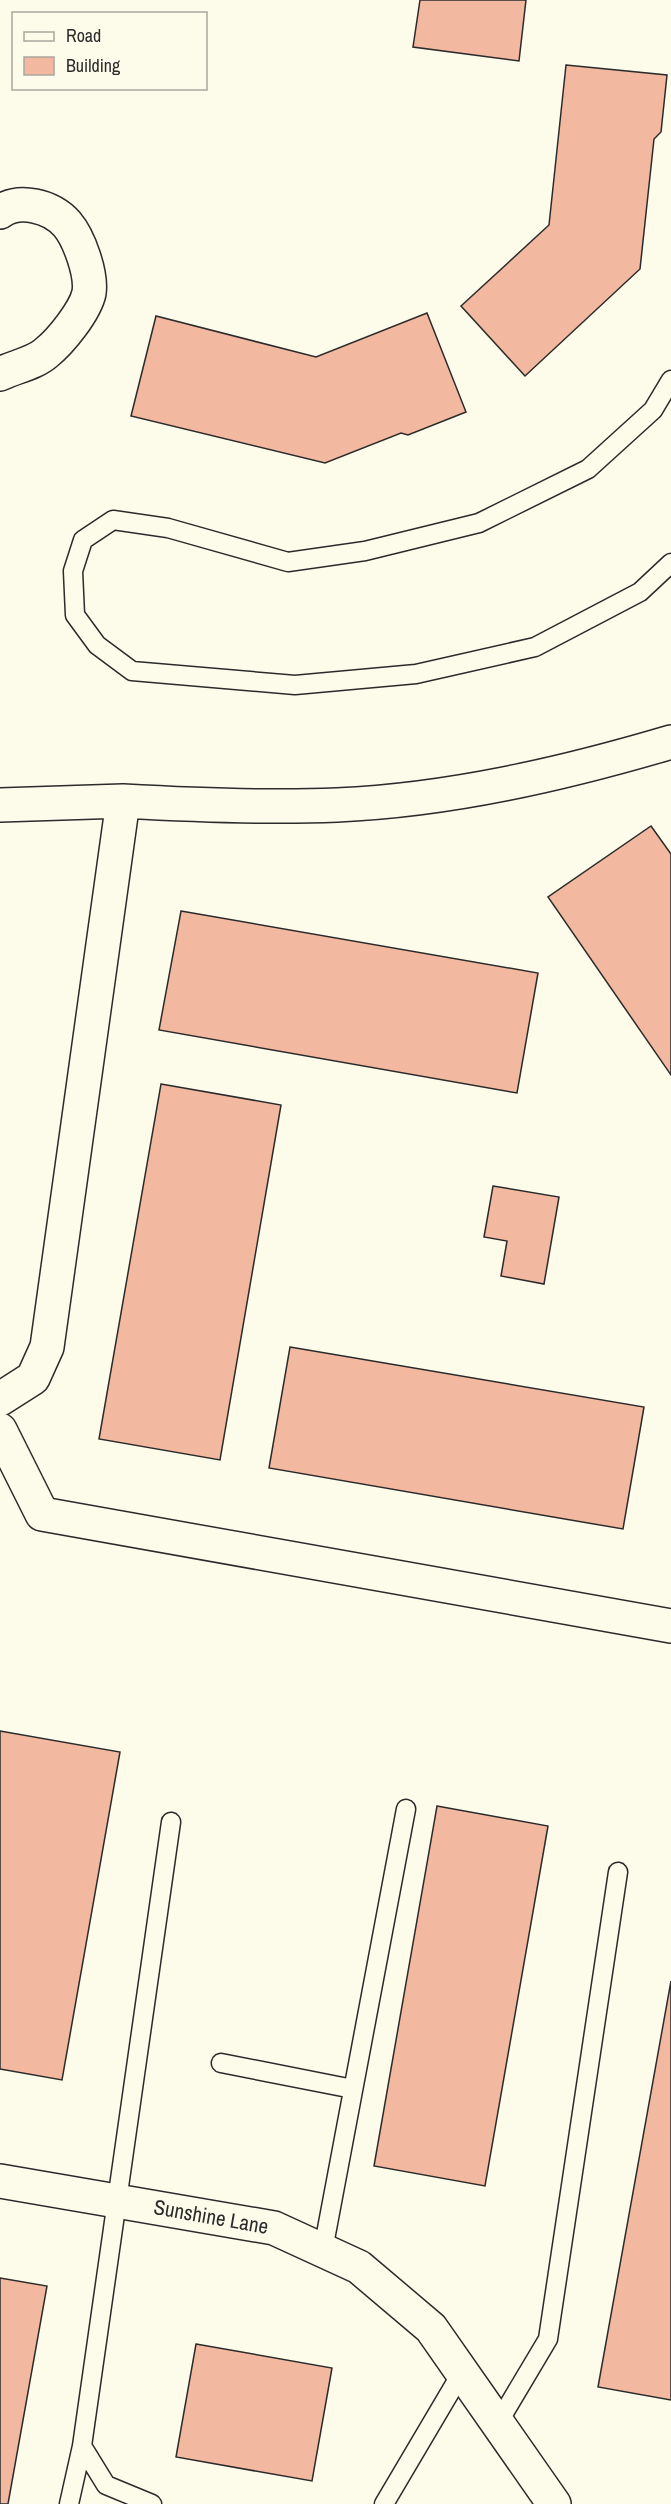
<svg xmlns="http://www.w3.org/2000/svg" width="671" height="2504" viewBox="0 0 671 2504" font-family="'Archivo Narrow',sans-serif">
<rect width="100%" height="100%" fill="#fdfbea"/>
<path fill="#f2b8a0" stroke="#2b2b2b" stroke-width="1.5" d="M420 0H526L519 61 413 47Z
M566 65 667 75 661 132 654 139 640 269 525 376 461 306 549 225Z
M427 313 466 412 408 435 401 433 325 463 131 416 156 316 316 357Z
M651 826 671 854V1075L548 897Z
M181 911 538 973 517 1093 159 1030Z
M161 1084 281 1105 220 1460 99 1439Z
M493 1186 559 1197 544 1284 501 1276 507 1241 484 1237Z
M290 1347 644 1407 623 1529 269 1468Z
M0 1731 120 1752 62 2080 0 2069Z
M437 1806 548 1826 485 2186 374 2166Z
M671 1981V2400L598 2387Z
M0 2278 47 2286 8 2504H0Z
M196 2344 332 2368 312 2481 176 2457Z"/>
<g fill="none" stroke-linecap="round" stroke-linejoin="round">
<g stroke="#2b2b2b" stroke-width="21">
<path id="lane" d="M671 380 653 410 588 469 479 523 365 551 288 562 168 528 113 520 83 540 73 571 75 615 97 645 132 671 295 685 416 674 535 647 640 592 671 563
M221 2063 353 2089
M323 2250 406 1809
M498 2423 548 2339 618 1872
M69 2504 82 2446
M152 2504 106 2485 82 2446 171 1822
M384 2504 462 2372"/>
</g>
<g stroke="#2b2b2b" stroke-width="36">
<path id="street" d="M0 212C19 198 51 206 67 224 79 238 92 274 89 293 85 311 61 341 46 353 35 363 14 367 0 374
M0 805 123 801
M0 1399 33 1378 47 1347 123 801C194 805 266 808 337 805 450 800 563 774 671 742
M0 1430 42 1514 671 1626
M0 2181 274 2228 359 2267 431 2328 554 2504"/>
</g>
<use href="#lane" stroke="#fdfbea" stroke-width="18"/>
<use href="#street" stroke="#fdfbea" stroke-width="33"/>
</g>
<g text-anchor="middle" stroke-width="4.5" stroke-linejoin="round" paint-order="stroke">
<g font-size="21" fill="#2b2b2b" stroke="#fdfbea">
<text transform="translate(211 2217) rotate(10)" y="7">Sunshine Lane</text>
</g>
</g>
<rect x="12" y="12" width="195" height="78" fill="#fdfbea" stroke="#a9a89e" stroke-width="1.5"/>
<rect x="24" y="32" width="30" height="9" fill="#fdfbea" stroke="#a9a89e" stroke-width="1.5"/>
<text x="66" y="42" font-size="18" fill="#2b2b2b">Road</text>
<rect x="24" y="57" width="30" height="18" fill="#f2b8a0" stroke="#a9a89e" stroke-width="1.5"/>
<text x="66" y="72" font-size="18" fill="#2b2b2b">Building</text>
</svg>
